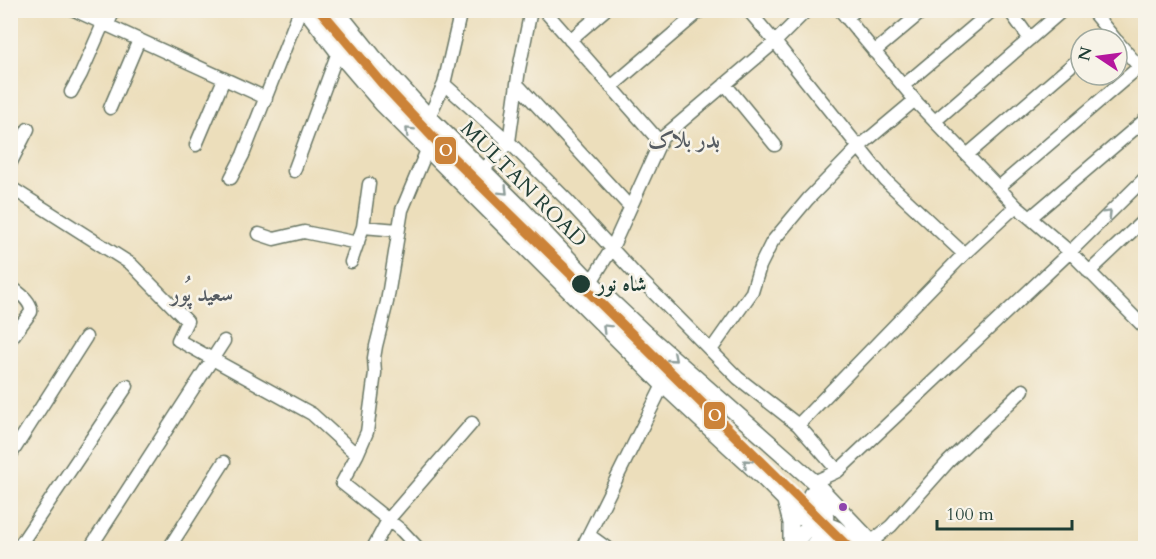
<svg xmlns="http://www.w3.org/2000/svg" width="1156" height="559" viewBox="0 0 1156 559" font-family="Cardo,Amiri,serif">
<rect width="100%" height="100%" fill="#f7f3e8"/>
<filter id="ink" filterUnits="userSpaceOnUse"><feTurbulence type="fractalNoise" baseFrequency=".0167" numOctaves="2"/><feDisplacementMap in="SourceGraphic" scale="12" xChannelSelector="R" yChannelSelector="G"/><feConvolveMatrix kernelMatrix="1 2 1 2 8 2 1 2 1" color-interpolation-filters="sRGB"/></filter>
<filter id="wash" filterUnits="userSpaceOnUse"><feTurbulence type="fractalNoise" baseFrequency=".008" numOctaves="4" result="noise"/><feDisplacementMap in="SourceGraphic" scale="24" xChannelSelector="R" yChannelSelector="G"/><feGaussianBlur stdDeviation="1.35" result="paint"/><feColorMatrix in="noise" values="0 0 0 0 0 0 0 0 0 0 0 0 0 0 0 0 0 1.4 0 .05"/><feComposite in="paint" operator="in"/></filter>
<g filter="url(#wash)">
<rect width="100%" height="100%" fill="#ecdebb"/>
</g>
<g filter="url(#ink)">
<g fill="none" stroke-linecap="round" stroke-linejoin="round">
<g stroke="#677563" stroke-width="15">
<path id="minor" d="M74 10 266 98
M544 10 660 142
M748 10 775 42 885 180 964 254
M840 10 919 105 1016 206 1070 252 1146 329
M1009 10 1030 39
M1091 10 1115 39
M846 18 856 10
M107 26 114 10
M570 40 605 10
M1117 41 1146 75
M874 52 924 10
M444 84 509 142 568 201 637 276 738 378 798 425 838 471
M517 84 630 207
M725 84 775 145
M903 86 993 10
M611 87 701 10
M71 92 81 74 103 24
M110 108 139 40
M429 117 444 84 461 10
M935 121 1063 10
M196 145 224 79
M967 155 1081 57
M10 164 28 129
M483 170 509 142 519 69 531 10
M294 171 338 52
M231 178 243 155 300 10
M10 187 131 264 187 321 178 340 312 414 357 455
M999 187 1139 67
M1030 218 1146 119
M363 227 398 230
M259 234 274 239 304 232 358 243
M351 262 363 227 369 184
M1089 272 1146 218
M591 282 612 248 662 138 775 42 807 10
M10 286C19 293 32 301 31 312L10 340
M711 350 752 292 760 266 772 242 808 199 859 147 915 100
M798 425 964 254 1016 206
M10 456 86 337
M814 482 838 471 1070 252 1146 177
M589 535 607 548
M871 542 891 526 948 462 1023 390
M18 548 127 386
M90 548 224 341
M169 548 224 462
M373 548 388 520 472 423
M418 548 402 531 342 483 357 455 367 432 375 373 374 358 376 346 387 302 402 210 427 150
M582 548 663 385
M1144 548 1146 547"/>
</g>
<g stroke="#677563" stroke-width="18">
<path id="major" d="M306 10 341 56 382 104 663 385 764 479 833 548
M336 10 373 56 429 117 518 205 591 282 646 334 814 482 877 548
M811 494C816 499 822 503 824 509 830 521 819 539 811 548
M785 501 791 523V548
M791 548 809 526 814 524 832 527 837 529 860 548"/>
</g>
<use href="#minor" stroke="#fff" stroke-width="12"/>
<use href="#major" stroke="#fff" stroke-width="15"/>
<g stroke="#f7f3e8" stroke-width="15">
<path id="metro-1" d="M320 10 381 82 446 151 849 548"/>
</g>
<use href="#metro-1" stroke="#cc8339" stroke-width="10"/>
</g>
<defs><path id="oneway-chevron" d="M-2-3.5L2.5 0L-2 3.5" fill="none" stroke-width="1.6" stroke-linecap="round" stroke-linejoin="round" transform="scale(1.5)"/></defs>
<g stroke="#8f9e9a">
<use href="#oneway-chevron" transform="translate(409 131) rotate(-135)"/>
<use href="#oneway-chevron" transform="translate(504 191) rotate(45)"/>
<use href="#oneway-chevron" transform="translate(1108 214) rotate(-45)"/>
<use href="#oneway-chevron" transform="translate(606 328) rotate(-135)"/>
<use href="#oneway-chevron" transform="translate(673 358) rotate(41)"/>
<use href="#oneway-chevron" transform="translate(747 463) rotate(-137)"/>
</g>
</g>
<circle fill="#1f3d34" stroke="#f7f3e8" stroke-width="2" cx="581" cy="284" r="10"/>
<circle fill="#8e44ad" stroke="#f7f3e8" stroke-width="2" cx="843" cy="507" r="5"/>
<g text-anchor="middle" stroke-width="5" stroke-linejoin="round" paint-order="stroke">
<g font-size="21" fill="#1f3d34" stroke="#f7f3e8">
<text transform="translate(524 184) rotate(45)" y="7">MULTAN ROAD</text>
</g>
<g font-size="21" font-weight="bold" fill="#1f3d34" stroke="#f7f3e8" text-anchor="start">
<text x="597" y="291">شاہ نور</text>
</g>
<g font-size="22" font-weight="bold" fill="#565c62" stroke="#f7f3e8">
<text x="684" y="147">بدر بلاک</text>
<text x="202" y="301">سعید پُور</text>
</g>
</g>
<g stroke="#f7f3e8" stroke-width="2">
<rect x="434" y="136" width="23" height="29" rx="6" fill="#cc8339"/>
<rect x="703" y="401" width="23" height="29" rx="6" fill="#cc8339"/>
</g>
<g font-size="16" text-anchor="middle" font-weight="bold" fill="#fff">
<text x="446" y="156">O</text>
<text x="715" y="421">O</text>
</g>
<rect width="1156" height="559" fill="none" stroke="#f7f3e8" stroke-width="36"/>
<g transform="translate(1099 57) rotate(283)"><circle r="28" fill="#f7f3e8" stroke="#a1aaa0" stroke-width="1.5"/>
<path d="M0-4.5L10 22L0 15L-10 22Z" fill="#b5179e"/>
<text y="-9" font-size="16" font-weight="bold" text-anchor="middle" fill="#1f3d34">N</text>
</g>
<path d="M937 520v9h135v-9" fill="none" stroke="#1f3d34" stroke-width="3"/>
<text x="946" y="520" font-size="18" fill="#1f3d34" stroke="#f7f3e8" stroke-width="4.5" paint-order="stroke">100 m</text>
</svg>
